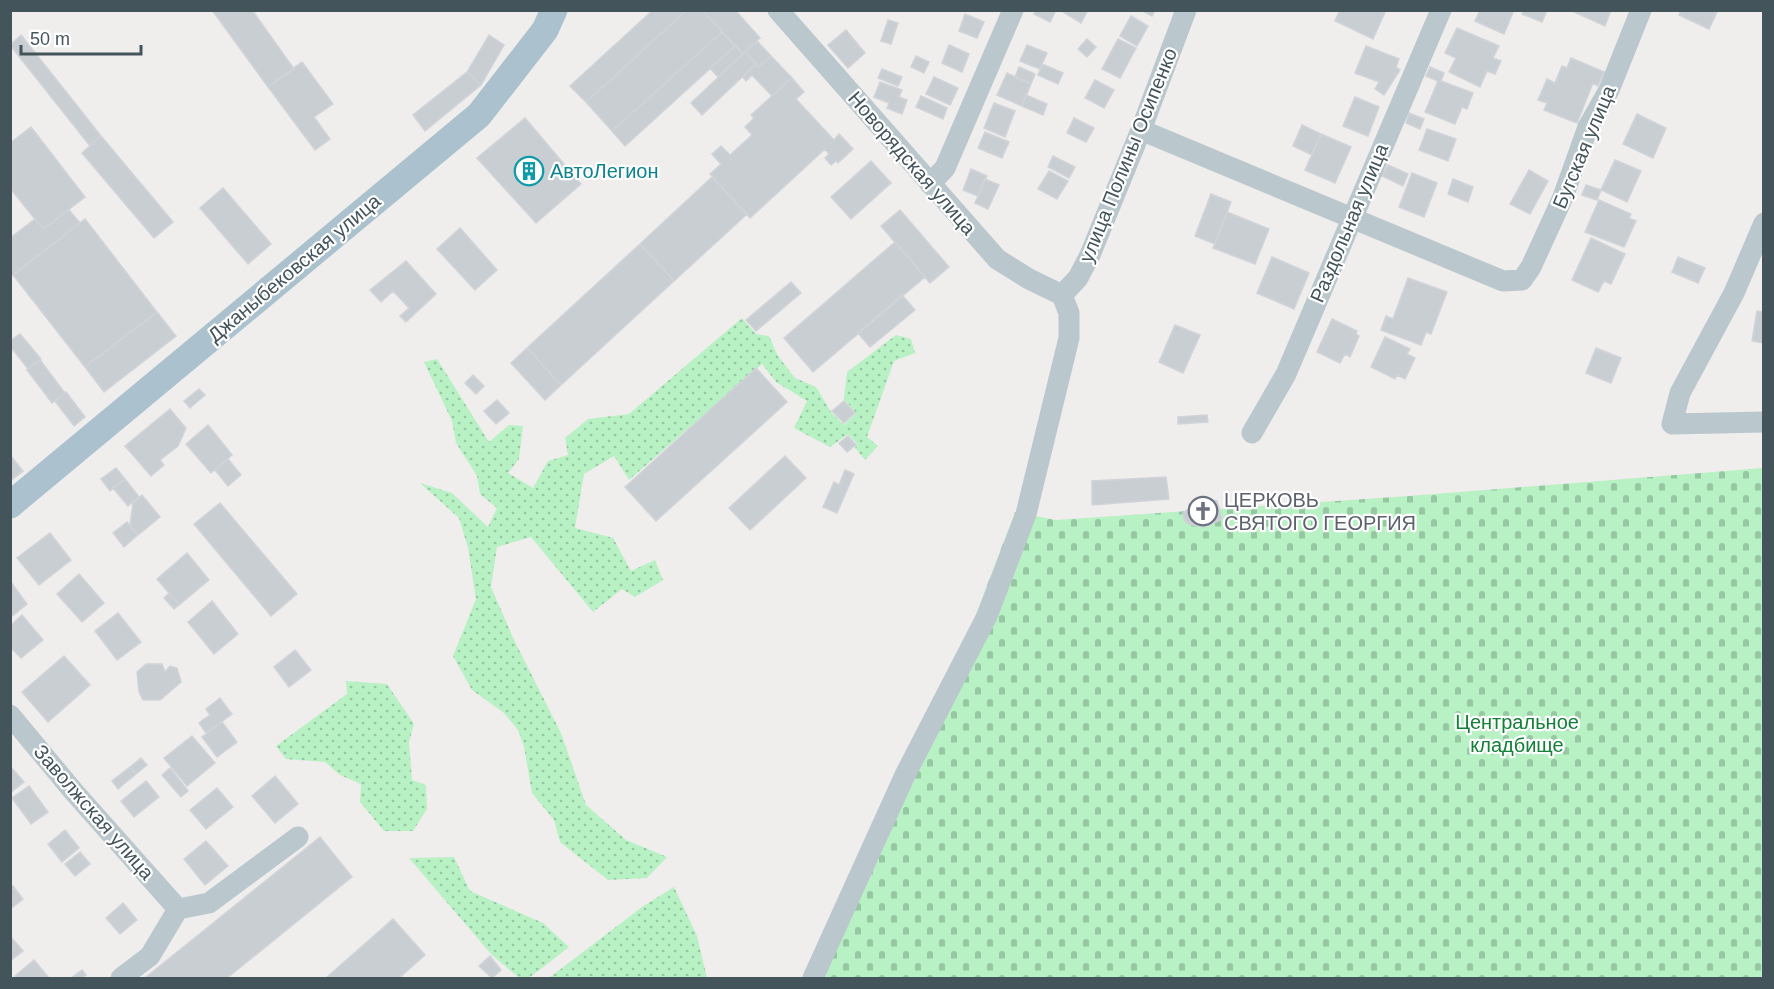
<svg xmlns="http://www.w3.org/2000/svg" width="1774" height="989" viewBox="0 0 1774 989" font-family="Helvetica,sans-serif">
<defs>
<pattern id="grass-dots" width="8" height="8" patternUnits="userSpaceOnUse" patternTransform="scale(1.5)"><rect width="8" height="8" fill="#b8f1c4"/><path d="M2 2h.1M6 6h.1" fill="none" stroke="#97c6a2" stroke-width="1.8" stroke-linecap="round"/></pattern>
<pattern id="cemetery-stones" width="16" height="16" patternUnits="userSpaceOnUse" patternTransform="scale(1.5)"><rect width="16" height="16" fill="#b8f1c4"/><path d="M2 7V4a2 2 0 0 1 4 0v3zM10 15v-3a2 2 0 0 1 4 0v3z" fill="#97c6a2"/></pattern>
</defs>
<rect width="100%" height="100%" fill="#f0eded"/>
<path fill="url(#grass-dots)" d="M742 318 756 334 769 336 778 356 795 378 816 387 831 412 844 425 856 413 844 399 847 372 896 335 911 339 915 353 894 361 867 437 878 446 865 460 855 448 857 444 848 434 830 447 794 428 807 401 776 382 762 364 629 480 614 456 584 474 575 528 613 538 631 571 655 560 663 580 635 597 622 589 593 612 531 537 497 547 491 587 515 642 561 733 586 805 626 840 667 857 647 878 608 880 560 842 554 820 532 793 524 747 518 730 504 713 472 690 453 656 476 599 468 548 459 518 420 483 452 493 488 527 497 508 480 494 477 476 456 443 452 421 424 362 437 359 489 442 509 425 523 426 519 459 508 473 533 488 548 461 568 455 565 438 588 419 629 414Z
M346 681 387 684 414 724 409 742 412 780 426 785 427 809 413 831H384L360 802 361 784 340 775 325 762 286 759 276 746 347 694Z
M454 857 470 891 543 923 569 947 529 978H519L491 954 409 858Z
M674 887 697 936 707 978H549L642 907Z"/>
<path fill="url(#cemetery-stones)" d="M1763 468V978H820L973 622 1015 512 1056 520 1409 496Z"/>
<path fill="#c9ced2" stroke="#d0d4d9" stroke-width="1.5" d="M212 10H252L294 69 268 87Z
M653 10H687L586 102 570 86Z
M687 10H702L722 32 612 131 586 102Z
M702 10H735L760 38 743 54Z
M1036 10H1056L1050 22 1034 14Z
M1060 10H1088L1081 23Z
M1141 10H1155L1152 16Z
M1340 10H1386L1373 39 1335 21Z
M1480 10H1514L1504 34 1475 21Z
M1524 10H1547L1542 22 1522 14Z
M1570 10H1611L1605 26Z
M1681 10H1718L1709 29 1679 15Z
M965 14 984 22 977 38 959 31Z
M1131 16 1148 26 1137 46 1120 36Z
M888 20 898 23 891 44 881 41Z
M1457 28 1499 46 1493 58 1501 61 1495 74 1487 71 1480 87 1449 72 1456 58 1445 53Z
M846 30 865 53 848 68 828 45Z
M722 32 735 46 625 146 612 131Z
M21 35 101 136 90 146 10 45Z
M489 35 504 45 481 85 467 72Z
M1087 39 1096 47 1087 57 1078 49Z
M1118 39 1136 48 1120 78 1102 69Z
M757 41 771 56 758 67 745 52Z
M949 45 969 54 962 72 942 63Z
M1027 45 1047 53 1040 69 1020 61Z
M735 46 743 54 718 77 710 68Z
M1366 46 1399 59 1396 67 1400 70 1384 95 1375 89 1379 82 1355 73Z
M745 52 756 64 702 115 691 103Z
M771 56 792 78 772 96 752 75 746 81 743 77 756 64 758 67Z
M916 56 929 62 924 73 911 67Z
M1571 58 1604 72 1598 86 1593 83 1577 123 1544 110 1547 103 1538 100 1547 79 1555 83 1562 66 1567 68Z
M302 62 333 104 314 117 330 139 315 150 268 87Z
M1042 64 1063 73 1058 84 1038 75Z
M1019 67 1035 74 1031 84 1015 77Z
M1430 67 1444 73 1441 81 1473 93 1467 109 1462 107 1455 124 1425 112 1438 81 1426 76Z
M882 69 902 77 898 86 878 78Z
M467 72 481 85 425 131 413 115Z
M1007 73 1031 84 1022 106 997 95Z
M934 77 958 88 950 105 926 94Z
M792 78 804 92 796 99 834 140 839 134 853 149 838 163 836 161 831 165 825 158 829 154 825 149 750 218 710 174 721 164 712 154 721 146 730 155 752 135 745 127 754 118 751 115Z
M1095 80 1114 90 1104 108 1085 98Z
M880 82 902 90 899 97 907 100 902 114 887 108 889 103 874 97Z
M1026 95 1047 104 1043 115 1022 106Z
M921 96 947 108 943 119 916 107Z
M1355 97 1379 107 1368 136 1343 126Z
M994 103 1015 111 1005 137 984 128Z
M1409 113 1424 119 1420 129 1406 123Z
M1637 114 1666 128 1653 158 1623 144Z
M525 118 581 184 536 223 477 158Z
M1074 118 1094 128 1086 142 1067 133Z
M1302 125 1321 134 1312 155 1293 146Z
M31 127 85 197 43 229 10 188V143Z
M1427 129 1456 139 1448 161 1419 150Z
M985 132 1009 142 1002 158 978 148Z
M1321 134 1351 147 1335 183 1305 170Z
M101 136 173 222 154 238 82 153Z
M1053 156 1075 167 1069 178 1048 167Z
M1615 160 1641 171 1627 202 1601 190Z
M871 161 891 183 851 219 831 197Z
M1388 165 1408 174 1403 186 1382 176Z
M971 169 987 176 978 196 963 190Z
M1529 170 1548 181 1530 214 1510 204Z
M1049 171 1068 181 1057 199 1038 189Z
M1412 173 1437 183 1424 217 1399 207Z
M712 177 747 214 674 281 640 244Z
M985 179 999 185 988 209 975 203Z
M1453 179 1473 187 1468 202 1448 194Z
M1586 185 1601 190 1597 200 1582 195Z
M223 188 271 244 248 264 200 208Z
M1211 194 1231 202 1215 244 1195 236Z
M1599 200 1631 214 1629 218 1636 221 1624 247 1585 232Z
M69 210 80 223 10 277V238L35 219 43 229Z
M900 210 949 267 930 283 881 226Z
M1227 212 1269 229 1255 264 1213 248Z
M85 219 157 312 85 367 13 275Z
M460 228 497 270 475 290 437 249Z
M1591 238 1625 254 1611 284 1604 281 1598 292 1572 280Z
M895 242 925 277 813 372 784 338Z
M640 244 674 281 561 385 527 348Z
M1272 257 1309 273 1294 309 1257 293Z
M1678 257 1705 268 1698 283 1672 272Z
M406 261 436 294 406 322 400 316 409 308 393 291 381 302 370 290Z
M1408 278 1447 292 1431 334 1426 332 1421 345 1381 330 1386 316 1393 319Z
M791 282 801 293 756 331 746 320Z
M902 295 915 310 870 347 858 333Z
M1757 311 1764 312V343L1752 341Z
M157 312 176 336 104 392 85 367Z
M1332 319 1357 331 1356 334 1359 336 1350 357 1345 354 1340 363 1317 352Z
M1175 325 1200 335 1183 373 1159 362Z
M20 334 41 359 28 369 10 346V341Z
M1385 337 1410 349 1407 354 1415 358 1405 379 1397 375 1395 379 1371 367Z
M527 348 561 385 545 400 511 363Z
M1596 348 1621 358 1611 383 1586 373Z
M40 360 65 393 52 403 27 370Z
M756 368 787 402 656 521 625 487Z
M473 375 484 386 476 394 465 383Z
M199 389 205 395 190 408 184 401Z
M66 392 85 417 74 426 55 401Z
M497 400 509 413 496 424 484 411Z
M844 401 855 413 844 423 832 411Z
M170 409 186 428 178 446 160 460 164 465 151 476 125 446Z
M1207 415 1208 422 1178 424V417Z
M208 425 232 455 211 473 186 444Z
M848 436 856 445 847 452 839 443Z
M11 456 23 471 10 481V457Z
M785 456 806 478 750 530 729 508Z
M228 459 241 475 228 486 215 470Z
M116 468 125 479 110 491 101 479Z
M845 470 854 474 837 513 823 507 834 482 839 485Z
M1166 477 1169 499 1092 505V481Z
M125 479 139 497 128 506 113 488Z
M142 495 160 517 138 535 130 526 133 503Z
M1206 499 1217 501 1222 519 1205 527 1188 524 1184 520 1183 513 1190 508 1189 504Z
M220 503 297 594 271 616 194 524Z
M127 522 138 535 124 547 113 533Z
M50 533 71 560 39 585 17 558Z
M187 553 209 580 179 605 157 579Z
M79 574 104 603 82 622 57 594Z
M11 582 27 604 11 617 10 583Z
M169 593 179 605 174 609 164 598Z
M212 601 238 634 214 654 188 622Z
M118 613 141 642 117 660 95 631Z
M22 615 43 640 21 658 10 647V626Z
M295 650 311 670 289 687 274 667Z
M64 656 90 685 48 722 22 692Z
M146 664H162L165 672 170 666 177 668 181 682 160 700H143L139 692 137 672Z
M220 698 232 714 206 733 199 723 210 715 206 709Z
M222 722 237 742 217 757 202 737Z
M192 736 215 763 187 786 164 758Z
M141 758 147 765 136 774 130 767Z
M10 766 24 782 10 793Z
M130 767 136 774 118 789 112 781Z
M170 768 188 791 181 797 162 775Z
M275 776 298 804 275 823 252 796Z
M146 781 159 797 134 817 121 801Z
M29 786 48 812 31 824 12 798Z
M217 788 233 807 206 829 190 810Z
M65 830 79 848 62 862 48 844Z
M320 837 352 877 227 978H145Z
M206 841 228 866 205 885 184 859Z
M80 852 90 864 75 876 65 864Z
M13 886 23 899 10 909V888Z
M123 903 137 920 120 934 106 918Z
M393 919 425 955 399 978H326Z
M10 936 23 951 10 961Z
M490 956 501 970 492 978 479 966Z
M34 960 49 978H17L15 976Z
M82 970 86 975 81 978H71Z"/>
<g fill="none" stroke-linecap="round" stroke-linejoin="round">
<path stroke="#bac8cd" stroke-width="21" d="M778 10 997 259 1029 279 1062 295
M1141 130 1503 281 1522 280 1531 267 1563 197 1588 127 1609 90 1641 10
M930 184 945 168 1013 10
M1764 223 1734 293 1680 393 1672 424 1764 422
M1062 295 1078 278 1090 255 1141 130 1186 10
M1252 433 1286 374 1441 10
M10 715 74 792 178 909
M121 978 150 956 178 909 209 903 298 837
M813 978 905 775 987 616 1026 514 1069 338V313L1062 295"/>
<path stroke="#abc2ce" stroke-width="27" d="M10 505 479 115 545 30 554 10"/>
</g>
<defs>
<g id="building-ring" transform="scale(1.5)"><circle r="9.5" fill="#fff" stroke="#0f9aa8" stroke-width="1.5"/><path d="M-4-6H4V6H1V3H-1V6H-4ZM-2.5-4.3h1.7v1.8h-1.7ZM.8-4.3h1.7v1.8H.8ZM-2.5-1h1.7V.8h-1.7ZM.8-1h1.7V.8H.8Z" fill="#0f9aa8"/></g>
<g id="church-ring" transform="scale(1.5)"><circle r="9.5" fill="#fff" stroke="#6b7280" stroke-width="1.5"/><path d="M-1.2-6h2.4v3.5h3.3v2.4h-3.3V6h-2.4V-.1h-3.3v-2.4h3.3Z" fill="#6b7280"/></g>
</defs>
<g fill-rule="evenodd">
<use href="#building-ring" x="529" y="171"/>
<use href="#church-ring" x="1203" y="511"/>
</g>
<g text-anchor="middle" stroke-width="4.5" stroke-linejoin="round" paint-order="stroke">
<g font-size="20" fill="#44545b" stroke="#fff">
<text transform="translate(1584 147) rotate(-67)" y="7">Бугская улица</text>
<text transform="translate(1128 155) rotate(-68)" y="7">улица Полины Осипенко</text>
<text transform="translate(912 163) rotate(49)" y="7">Новорядская улица</text>
<text transform="translate(1349 223) rotate(-67)" y="7">Раздольная улица</text>
<text transform="translate(294 268) rotate(-40)" y="7">Джаныбековская улица</text>
<text transform="translate(94 812) rotate(49)" y="7">Заволжская улица</text>
</g>
<g font-size="20" fill="#0d838f" stroke="#fff" text-anchor="start">
<text x="550" y="178">АвтоЛегион</text>
</g>
<g font-size="20" fill="#5b616d" stroke="#fff" text-anchor="start">
<text x="1224" y="507">ЦЕРКОВЬ<tspan x="1224" dy="23">СВЯТОГО ГЕОРГИЯ</tspan></text>
</g>
<g font-size="20" fill="#128036" stroke="#fff">
<text x="1517" y="729">Центральное<tspan x="1517" dy="23">кладбище</tspan></text>
</g>
</g>
<rect width="1774" height="989" fill="none" stroke="#44545b" stroke-width="24"/>
<path d="M21 45v9h120v-9" fill="none" stroke="#44545b" stroke-width="3"/>
<text x="30" y="45" font-size="18" fill="#44545b" stroke="#ffffff" stroke-width="4.5" paint-order="stroke">50 m</text>
</svg>
